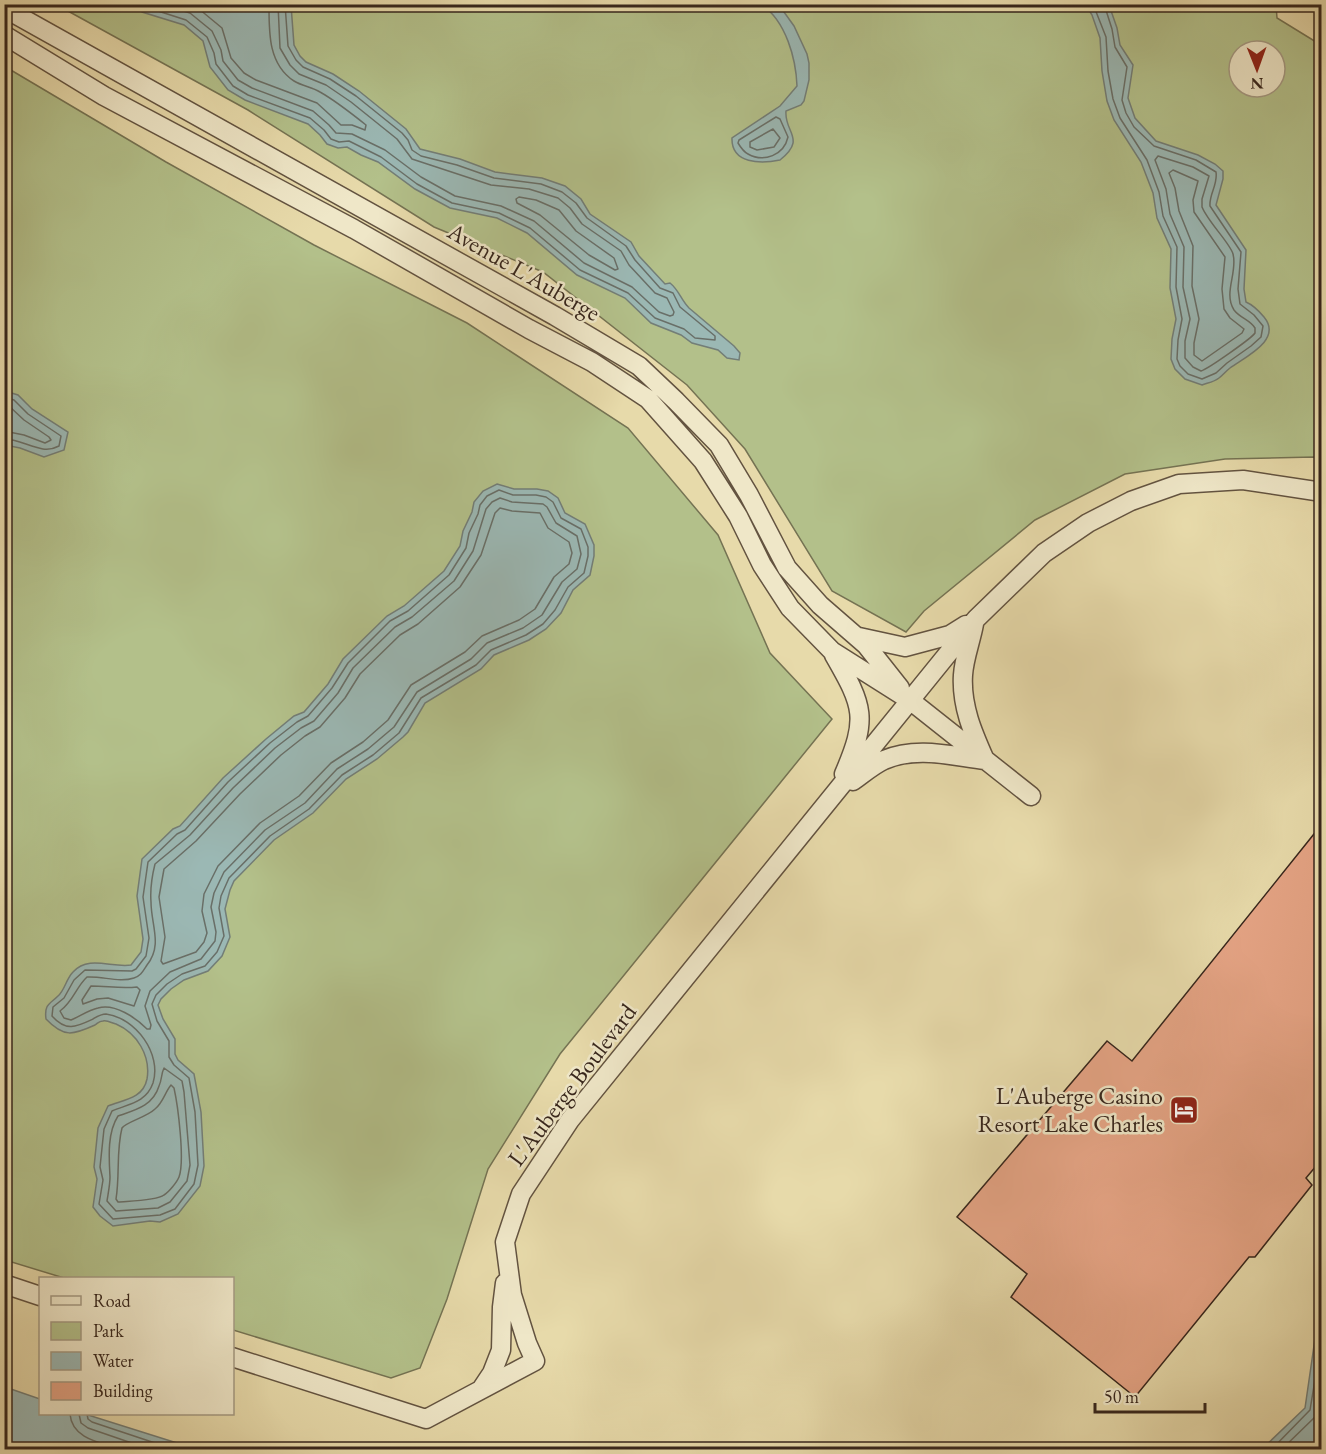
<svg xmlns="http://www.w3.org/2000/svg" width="1326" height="1454" viewBox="0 0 1326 1454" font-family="'EB Garamond',serif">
<rect width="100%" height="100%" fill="#e7daaa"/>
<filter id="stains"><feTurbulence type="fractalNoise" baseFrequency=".00333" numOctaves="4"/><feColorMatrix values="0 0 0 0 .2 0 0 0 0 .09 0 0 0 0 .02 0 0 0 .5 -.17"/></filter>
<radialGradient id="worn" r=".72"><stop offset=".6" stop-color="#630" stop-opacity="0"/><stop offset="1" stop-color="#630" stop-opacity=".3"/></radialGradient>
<path fill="#b3c08a" stroke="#757353" stroke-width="1.5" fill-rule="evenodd" d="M57 5H1276L1277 18 1321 45V459L1314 457 1225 459 1125 474 1035 520 924 611 906 632 832 591 745 449 687 385 543 272 434 227 248 110ZM1239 51H1275V87H1239Z
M4 66 166 162 314 245 467 323 628 428 718 535 770 653 832 719 560 1054 488 1169 447 1299 420 1368 391 1378 233 1330 232 1278H64L5 1260Z"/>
<path fill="#9bb8b4" stroke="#737e77" stroke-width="1.5" d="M137 5H291L294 45 300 56 306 62 333 74 359 91 406 129 420 149 460 159 495 172 542 178 565 186 581 199 590 214 631 242 639 256 665 284 670 283C679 290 681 300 689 308L734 346 740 353 739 360 727 358 718 350 692 343 681 335 651 323 625 298 577 275 527 233 497 218 450 208 415 189 378 162 361 155 347 147 338 148 327 144 320 135 308 124 245 100 228 90 210 67 203 41 184 25 142 12Z
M762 5H779L794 26 807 54 809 63V80L804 101 801 105 786 111C784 133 807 138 780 160 761 164 731 164 732 138L780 106 797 86C796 59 786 21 762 5Z
M1086 5H1109L1117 28 1120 45 1133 65 1128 98 1135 118 1156 141 1198 155 1215 164 1223 171V179L1216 205 1246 250 1244 289 1246 302C1253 305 1259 311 1264 317 1283 340 1245 357 1230 368 1226 371 1223 375 1219 378 1214 382 1207 383 1202 385L1185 379 1175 369 1171 359 1172 339 1176 319 1170 288 1171 249 1157 218 1153 193 1141 162 1114 120 1107 101 1102 71 1100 38 1092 15Z
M5 391 18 395 32 409 68 432 64 450 44 457 20 448 5 445Z
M497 484 514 489H537L548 491 558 498 565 513 585 524 594 545V556L590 575 573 590 561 613 546 629 529 640 494 655 481 669 425 703 408 732 403 737 377 759 346 779 313 813 274 840 234 881 230 890 225 909 230 937 222 956 208 971 184 980 171 989 161 999 158 1005 163 1019 175 1039V1054L178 1060 194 1074 201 1112 204 1166 200 1186 178 1214 160 1222 150 1221 113 1226 100 1216 93 1207 97 1179 94 1167 98 1128 108 1106C123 1100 143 1099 147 1079 151 1056 137 1033 116 1024 112 1023 107 1020 103 1021 99 1021 98 1023 95 1025 73 1035 64 1038 46 1019 44 1004 50 1004 58 996 65 990 66 979 73 972 89 955 111 968 131 965L141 952 143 939 137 896 142 859 173 829 180 826 223 778 266 739 294 716 304 712 328 684 343 659 387 616 404 606 444 571 460 546 463 531 472 512 474 502 483 491Z
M1321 1297V1449H1262L1305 1408Z
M5 1387 40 1399V1414H85L196 1449H5Z"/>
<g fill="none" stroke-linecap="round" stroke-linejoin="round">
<path stroke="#696f68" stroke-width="1.5" d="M144 4 158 11 186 20 207 37 214 53 216 64 233 86 248 95 310 118 324 130 331 139 339 142 349 141 381 157 417 184 452 203 499 213 530 228 580 270 628 293 655 318 684 329 695 338 715 340V336L680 307 673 293 660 288 635 260 626 246 587 218 576 203 562 192 541 184 494 178 457 165 421 156 412 150 408 140 402 133 356 96 330 79 303 67 296 60 288 46 285 4
M161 4 190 13 212 31 221 50 223 61 238 80 252 88 313 111 329 125 336 133 352 134 385 150 421 177 455 196 501 206 534 221 584 263 632 287 659 312 670 316 673 315 674 312 667 298 655 293 629 265 621 251 582 224 570 208 558 198 529 189 491 185 412 159 397 139 351 102 326 85 299 74 290 65 280 48 278 4
M193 4 222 28 231 58 244 73 256 80 317 103 341 125H352L365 130 366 125C351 113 336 101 320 92 312 87 302 86 294 81 268 64 269 32 269 4
M1093 4 1106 37 1108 71 1113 99 1120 118 1147 160 1159 192 1163 216 1177 247 1176 287 1182 319 1178 340 1177 359 1180 366 1188 374 1202 379 1216 373 1227 363 1251 346 1261 337 1263 326 1254 315 1240 304 1238 289 1241 252 1210 206C1209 194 1218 185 1216 172L1196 160 1154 146 1134 127 1126 113 1122 100 1127 67 1115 47 1112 29 1104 4
M776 117 780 119 788 137C784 155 764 163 748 154 744 152 741 148 738 143L739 140Z
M773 129 780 138 774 147 757 150 750 147V142Z
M1158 156 1193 167 1209 176 1202 199V207C1208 222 1230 243 1233 254 1238 272 1223 293 1234 310 1240 318 1250 320 1255 328 1255 330 1255 332 1255 333 1252 338 1208 369 1201 371L1193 367 1185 358V341L1190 319 1183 287 1184 247 1170 214 1166 189 1155 160Z
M1173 170 1198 181 1193 200 1194 212 1225 257 1222 289 1224 309 1230 318 1244 329 1242 333 1202 361 1194 355V343L1199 319 1192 286 1193 246 1179 211 1175 188 1169 173Z
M519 197 536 200 559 210 576 231 614 258 618 269 615 270 589 255 540 215 517 203 516 199Z
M4 397 14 400 28 414 61 436 59 446C41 456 24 439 4 439
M4 404 9 406 24 420 49 437 51 440 45 443 24 435 4 431
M499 490 513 495H536L546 497 553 502 561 518 581 529 588 547V556L584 573 568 587 555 610 543 624 526 635 491 650 476 665 421 698 399 733 373 755 342 775 309 809 270 836 229 878 221 896 219 908 224 936 217 952 205 966 182 974 167 984 156 995 152 1004 157 1021 169 1041V1057L174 1065 189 1078 195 1112 198 1165 194 1184 175 1209 160 1215 113 1219 99 1204 103 1180 100 1167 104 1129 112 1111C128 1104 146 1103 153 1083 162 1054 136 1018 106 1014 101 1014 98 1016 93 1019 76 1027 66 1032 52 1016L53 1007 64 998 74 980 85 970 132 971 136 969 146 956 149 938 143 897 148 862 177 834 185 830 228 782 270 743 297 722 308 716 332 688 348 663 390 621 408 611 449 575 466 548 469 533 478 514 480 505 487 496Z
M500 498 512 502 543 504 547 507 556 523 577 536 581 554 577 569 562 582 542 615 523 628 487 643 471 659 417 692 394 727 368 749 337 769 305 803 265 830 224 872 214 893 211 907 216 932 215 941 201 959 170 972 150 991 145 1006 151 1025 150 1029H147C136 1018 115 1003 98 1008 89 1010 80 1016 71 1020L64 1018 60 1011C73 1002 76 987 87 977 103 976 119 983 134 978 141 976 143 971 147 965 163 945 151 925 151 902 150 889 152 876 155 864L190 835 233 788 275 748 301 728 314 721 338 693 353 668 395 627 412 617 454 581 473 551 486 509 492 502Z
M500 508 512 511 540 513 548 528 569 542 572 553 569 564 554 577 535 609 519 620 482 636 465 652 411 685 388 720 363 742 331 763 299 796 260 823 218 866 204 894 202 911 207 933 204 942 196 952 163 964 161 961 165 937 159 897 164 869 196 841 240 794 281 755 305 736 320 727 345 698 360 674 400 635 418 624 460 587 481 555 495 513Z
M91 986C107 986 121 989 137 987L140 990 134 1006 108 998 97 999 83 1004 82 1000Z
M164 1068 182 1081 184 1092 190 1165 187 1181 170 1202 158 1208 116 1211 107 1201C108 1194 110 1185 110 1177 109 1158 107 1133 118 1116 135 1110 153 1106 159 1086 162 1080 161 1074 164 1068Z
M171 1085 174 1088C178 1106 185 1161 179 1177 177 1182 169 1192 164 1195 156 1201 129 1201 118 1202L116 1199C120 1175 116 1151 122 1128 126 1122 147 1117 155 1109 163 1103 165 1092 171 1085Z
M70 1414C72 1440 103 1443 123 1450
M79 1414 81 1423 88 1428 152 1450
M87 1414 88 1419 92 1422 176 1450
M1271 1450 1310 1410 1322 1337
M1281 1450 1316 1416 1322 1388"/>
</g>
<path fill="#e5a485" stroke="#37261c" stroke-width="1.5" d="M1322 824V1159L1306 1178 1312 1185 1255 1257H1249L1135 1397 1011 1297 1027 1274 957 1217 1107 1041 1132 1061Z"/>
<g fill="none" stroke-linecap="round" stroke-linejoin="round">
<g stroke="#635340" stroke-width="21">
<path id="minor" d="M4 8 555 316 639 366 676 401 719 445 749 495 787 568 820 605 866 645 900 688
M4 35 104 96 354 229 529 329 592 362 648 399 703 461 738 516 762 565 790 608 832 651 911 701 1031 796
M859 637 905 647 950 635 966 625
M834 655C864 707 868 718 844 774
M853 781C863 774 873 765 884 760 917 746 951 756 985 760 973 733 961 706 963 675 964 658 971 641 974 624
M4 1284 40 1296
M232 1357 426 1419 535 1361 527 1343 512 1295 505 1242 521 1194 570 1120 976 619 1044 553 1088 523 1131 501 1179 484 1243 480 1322 492
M482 1388 492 1373 501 1350 502 1307 505 1283"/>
</g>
<use href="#minor" stroke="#efe7c8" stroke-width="18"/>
</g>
<defs>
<g id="hotel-square" transform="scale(1.5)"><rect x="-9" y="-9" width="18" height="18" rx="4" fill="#8f2418" stroke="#efe7c8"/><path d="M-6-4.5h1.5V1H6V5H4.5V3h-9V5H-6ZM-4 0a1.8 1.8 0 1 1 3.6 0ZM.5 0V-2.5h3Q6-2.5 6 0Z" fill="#fff"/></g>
</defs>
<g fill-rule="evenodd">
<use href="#hotel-square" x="1184" y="1110"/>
</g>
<g text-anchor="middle" stroke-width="5" stroke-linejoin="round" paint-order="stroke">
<g font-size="24" fill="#37261c" stroke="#efe7c8">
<text transform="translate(524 272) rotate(30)" y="8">Avenue L'Auberge</text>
<text transform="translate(572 1085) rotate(-53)" y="8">L'Auberge Boulevard</text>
</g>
<g font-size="24" fill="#37261c" stroke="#efe7c8" text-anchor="end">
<text x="1163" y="1104">L'Auberge Casino<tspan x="1163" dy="28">Resort Lake Charles</tspan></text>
</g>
</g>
<rect width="1326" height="1454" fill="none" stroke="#e7daaa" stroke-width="24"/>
<rect x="6" y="6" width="1314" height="1442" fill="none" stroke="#37261c" stroke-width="3"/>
<rect x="12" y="12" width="1302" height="1430" fill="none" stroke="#37261c" stroke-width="1.5"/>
<rect x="39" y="1277" width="195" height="138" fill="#efe7c8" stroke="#a59a83" stroke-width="1.5"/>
<rect x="51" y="1296" width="30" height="9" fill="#efe7c8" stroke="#a59a83" stroke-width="1.5"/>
<text x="93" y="1307" font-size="18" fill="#37261c">Road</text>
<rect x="51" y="1322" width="30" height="18" fill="#b3c08a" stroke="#a59a83" stroke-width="1.5"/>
<text x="93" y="1337" font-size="18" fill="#37261c">Park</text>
<rect x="51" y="1352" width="30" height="18" fill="#9bb8b4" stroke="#a59a83" stroke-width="1.5"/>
<text x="93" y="1367" font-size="18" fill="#37261c">Water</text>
<rect x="51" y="1382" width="30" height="18" fill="#e5a485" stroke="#a59a83" stroke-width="1.5"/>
<text x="93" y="1397" font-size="18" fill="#37261c">Building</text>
<g transform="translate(1257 69) rotate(179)"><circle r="28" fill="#efe7c8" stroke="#a59a83" stroke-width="1.5"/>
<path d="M0-4.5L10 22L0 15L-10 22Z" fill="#8f2418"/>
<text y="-9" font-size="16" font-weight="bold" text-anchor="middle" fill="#37261c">N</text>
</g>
<path d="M1095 1403v9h110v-9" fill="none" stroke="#37261c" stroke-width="3"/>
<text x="1104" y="1403" font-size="18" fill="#37261c" stroke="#efe7c8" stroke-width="4.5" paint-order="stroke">50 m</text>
<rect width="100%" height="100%" filter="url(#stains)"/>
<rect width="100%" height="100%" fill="url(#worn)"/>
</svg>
